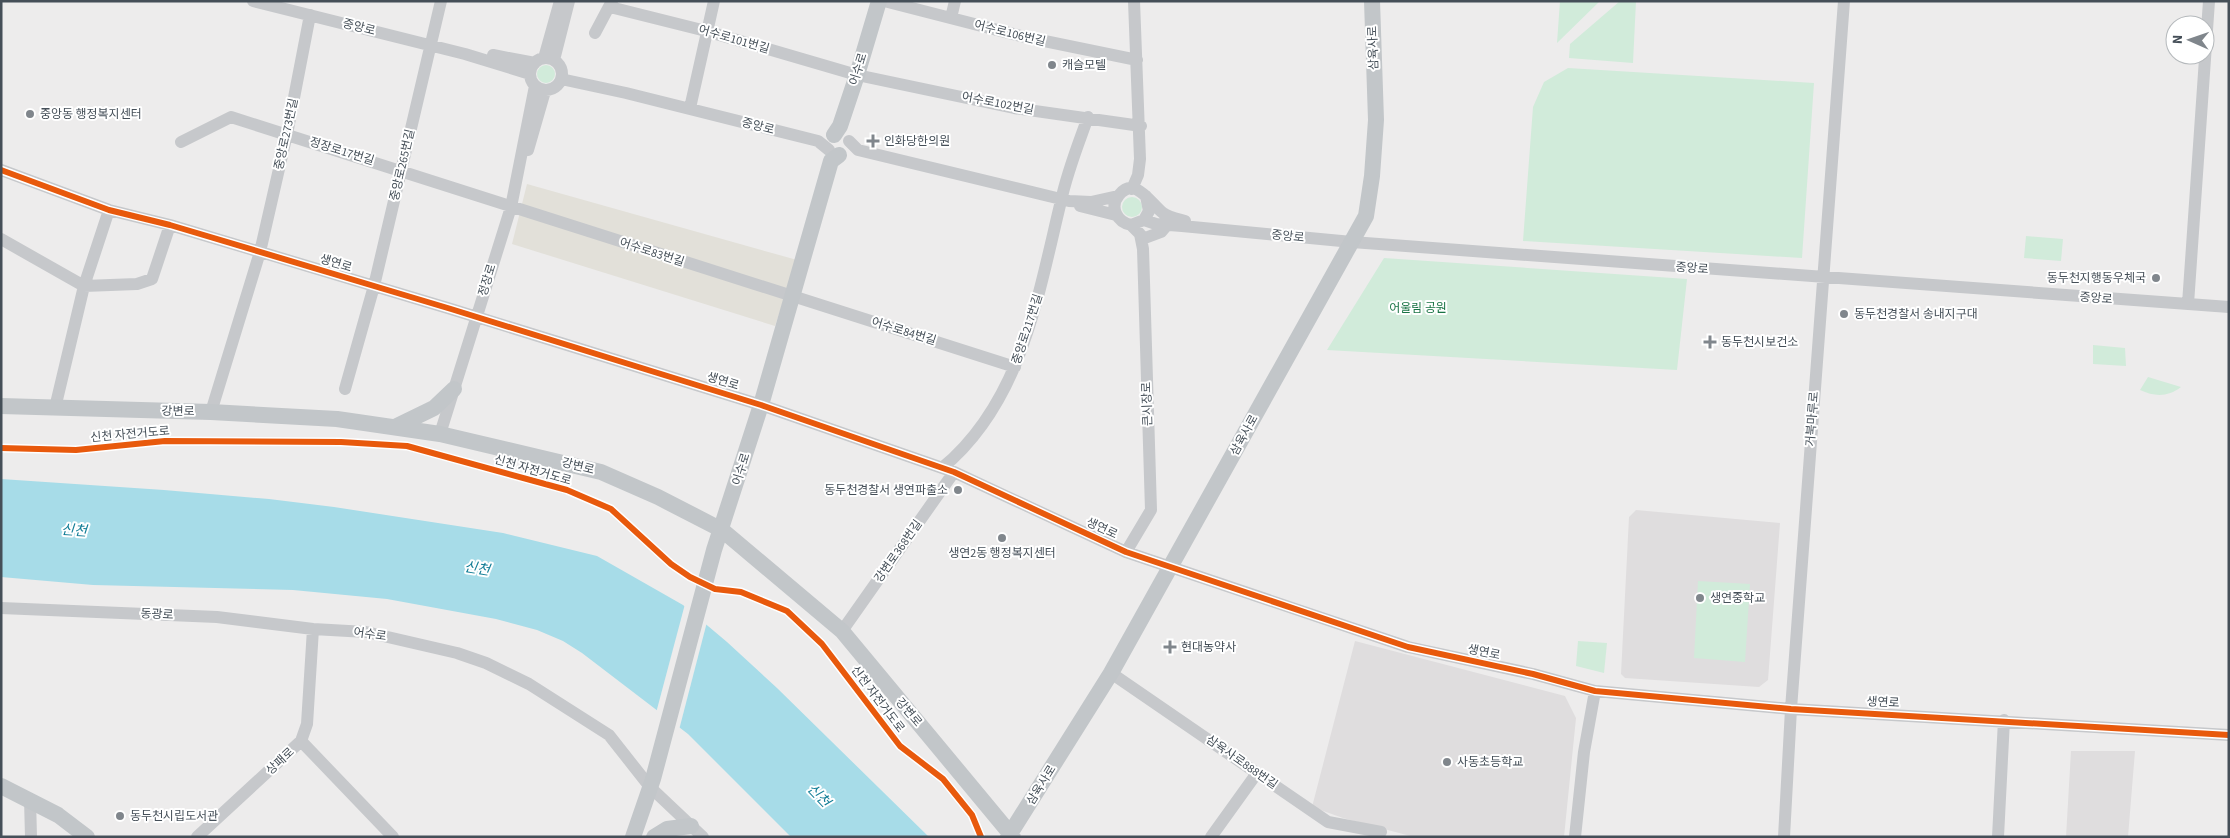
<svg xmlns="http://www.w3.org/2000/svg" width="2230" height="838" viewBox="0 0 2230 838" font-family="'Source Sans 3','Noto Sans KR',sans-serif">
<rect width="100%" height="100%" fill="#edecec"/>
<path fill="#e2e0d9" d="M527 184 797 260 775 326 512 244Z"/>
<path fill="#dfddde" d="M1636 510 1780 523 1768 680 1759 687 1625 678 1621 674 1629 517Z
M1355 641 1565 696 1576 718 1564 837H1414L1343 818 1312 807Z
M2071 751H2135L2128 837H2066Z"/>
<path fill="#d1ebda" d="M1560 1H1600L1557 43Z
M1620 1H1636L1633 63 1569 58 1570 44Z
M537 74a9 9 0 1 1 18 0a9 9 0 1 1-18 0Z
M1568 68 1814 83 1802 258 1523 241 1533 107 1544 82Z
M1122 207a10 10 0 1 1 20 0a10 10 0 1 1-20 0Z
M2026 236 2063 239 2061 261 2024 258Z
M1384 258 1687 279 1677 370 1327 350Z
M2093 345 2125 348 2126 366 2093 364Z
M2148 377 2181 387C2168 397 2155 397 2140 390Z
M1698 581 1750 584 1745 662 1694 658Z
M1578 641 1607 643 1604 673 1576 666Z"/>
<path fill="#a7dce8" d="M1 479 164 490 269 499 334 507 503 533 597 556 683 605 727 642 777 688 929 837H791L688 734 582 653 563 641 537 630 496 619 387 599 293 590 93 585 1 577Z"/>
<path fill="#edecec" d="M685 604 707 622 679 730 656 713Z"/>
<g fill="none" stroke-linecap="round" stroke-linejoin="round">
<path stroke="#c6c8cb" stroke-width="12" d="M253 1 465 54 530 74
M884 1 1025 37 1137 60
M610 7 706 31 857 75 1014 108 1141 126
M951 18 955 1
M595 33 612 1
M493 55 535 63
M544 58 560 1
M530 74a16 16 0 1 1 32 0a16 16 0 1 1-32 0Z
M554 60 569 1
M561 79 626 93 818 141 829 150
M690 108 714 1
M849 141 858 150 1069 201 1091 202 1118 196
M181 142 231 117 1015 367
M528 150 545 91
M1 170 109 210 170 225 451 309 761 405 954 472 1126 552 1408 647 1533 674 1595 691 1791 709 2229 735
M1132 189 1138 175 1140 159 1134 1
M1146 196 1149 211 1144 220 1131 225C1117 222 1109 207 1119 195 1135 175 1151 204 1163 213 1168 217 1178 219 1185 221
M1080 206 1116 215
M1144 220 1156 224 1182 226 1352 242 2229 307
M1145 238 1161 232 1167 225
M1 239 84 286 137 284 152 279 170 225
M2188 304 2209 1
M345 389 374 286 441 1
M55 408 84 286 109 210
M211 412 260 252 287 134 310 15
M440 434 511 207 535 86
M942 468C1022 402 1038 295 1061 201 1067 172 1078 145 1088 117
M1126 552 1151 510 1143 249 1140 234 1131 225
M1 608 217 617 313 629 366 632 457 653 486 663 529 684 609 735 650 787 703 837
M842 631 954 472
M1111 673 1328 822 1381 832
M301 741 393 837
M30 799 31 837
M197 837 301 741 307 724 313 629
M1211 837 1257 773
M1575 837 1584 752 1595 691
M1784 837 1791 709 1844 1
M1998 837 2004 720"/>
<path stroke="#c2c6c9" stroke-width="16" d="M834 135 840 126 857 75 879 1
M1 406 211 412 337 419 440 434 601 472 658 497 722 530 842 631 1013 837
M397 426 434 408 454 389
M1 786 58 815 87 837
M633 837 653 779 714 550 761 405 831 161 839 155
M654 837 667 829 691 826
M1008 837 1111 673 1366 216 1372 176 1376 120 1372 1"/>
<g stroke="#fff" stroke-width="9">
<path id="cycleway" d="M1 170 109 210 170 225 451 309 761 405 954 472 1126 552 1408 647 1533 674 1595 691 1791 709 2229 735
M1 448 76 450 165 441 341 442 407 446 567 490 611 509 671 564 690 577 715 589 741 592 787 611 822 644 900 746 943 779 972 815 981 837"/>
</g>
<use href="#cycleway" stroke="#e8590c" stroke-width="6"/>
</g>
<g fill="#80868c" stroke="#fff" stroke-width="2">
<circle cx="1052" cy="65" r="5"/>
<circle cx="30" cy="114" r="5"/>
<path d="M870.5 133.5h5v5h5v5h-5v5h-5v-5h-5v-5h5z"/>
<circle cx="2156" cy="278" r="5"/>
<circle cx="1844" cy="314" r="5"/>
<path d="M1707.5 334.5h5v5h5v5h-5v5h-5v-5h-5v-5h5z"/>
<circle cx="958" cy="490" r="5"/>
<circle cx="1002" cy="538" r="5"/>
<circle cx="1700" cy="598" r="5"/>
<path d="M1167.5 639.5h5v5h5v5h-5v5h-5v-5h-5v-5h5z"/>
<circle cx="1447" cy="762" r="5"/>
<circle cx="120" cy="816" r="5"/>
</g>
<g text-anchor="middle" stroke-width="4" stroke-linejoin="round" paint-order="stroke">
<g font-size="12" fill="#454f58" stroke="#fff">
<text transform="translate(359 27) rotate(14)" y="4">중앙로</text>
<text transform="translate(1010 33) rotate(14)" y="4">어수로106번길</text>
<text transform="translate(734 39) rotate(16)" y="4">어수로101번길</text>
<text transform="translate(1373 48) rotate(-92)" y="4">삼육사로</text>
<text transform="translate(858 69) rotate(-73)" y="4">어수로</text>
<text transform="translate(998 103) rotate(11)" y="4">어수로102번길</text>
<text transform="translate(758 126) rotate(14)" y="4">중앙로</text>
<text transform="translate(286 134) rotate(-78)" y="4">중앙로273번길</text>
<text transform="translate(342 151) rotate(17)" y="4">정장로17번길</text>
<text transform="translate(402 165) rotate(-77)" y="4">중앙로265번길</text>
<text transform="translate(1288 236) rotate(6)" y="4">중앙로</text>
<text transform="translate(652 252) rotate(18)" y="4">어수로83번길</text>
<text transform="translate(336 263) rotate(17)" y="4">생연로</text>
<text transform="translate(1692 268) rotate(4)" y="4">중앙로</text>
<text transform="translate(487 280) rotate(-73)" y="4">정장로</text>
<text transform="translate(2096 298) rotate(4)" y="4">중앙로</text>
<text transform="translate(1027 329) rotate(-72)" y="4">중앙로217번길</text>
<text transform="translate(904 331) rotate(17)" y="4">어수로84번길</text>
<text transform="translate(723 381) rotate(17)" y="4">생연로</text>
<text transform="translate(1147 404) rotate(-92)" y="4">큰시장로</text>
<text transform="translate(178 411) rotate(1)" y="4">강변로</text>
<text transform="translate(1812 419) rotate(-86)" y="4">거북마루로</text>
<text transform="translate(130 434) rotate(-5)" y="4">신천 자전거도로</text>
<text transform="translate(1244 435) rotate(-61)" y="4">삼육사로</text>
<text transform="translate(578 466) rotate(14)" y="4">강변로</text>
<text transform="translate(741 469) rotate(-73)" y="4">어수로</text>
<text transform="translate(533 470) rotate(16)" y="4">신천 자전거도로</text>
<text transform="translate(1102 528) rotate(25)" y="4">생연로</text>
<text transform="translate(898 551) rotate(-55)" y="4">강변로368번길</text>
<text transform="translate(157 614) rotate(3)" y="4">동광로</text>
<text transform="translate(370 634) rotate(8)" y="4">어수로</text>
<text transform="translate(1484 652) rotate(12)" y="4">생연로</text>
<text transform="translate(878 699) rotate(53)" y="4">신천 자전거도로</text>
<text transform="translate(1883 702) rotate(3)" y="4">생연로</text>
<text transform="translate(909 712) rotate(50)" y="4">강변로</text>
<text transform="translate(280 761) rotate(-43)" y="4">상패로</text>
<text transform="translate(1242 762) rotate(35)" y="4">삼육사로888번길</text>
<text transform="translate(1041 785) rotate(-58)" y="4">삼육사로</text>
</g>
<g font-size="12" fill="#454f58" stroke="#fff" text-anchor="start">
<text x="1062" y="69">캐슬모텔</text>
<text x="40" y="118">중앙동 행정복지센터</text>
<text x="884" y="145">인화당한의원</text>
<text x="2146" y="282" text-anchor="end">동두천지행동우체국</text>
<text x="1854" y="318">동두천경찰서 송내지구대</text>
<text x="1721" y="346">동두천시보건소</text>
<text x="948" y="494" text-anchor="end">동두천경찰서 생연파출소</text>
<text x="1002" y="557" text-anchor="middle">생연2동 행정복지센터</text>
<text x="1710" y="602">생연중학교</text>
<text x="1181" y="651">현대농약사</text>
<text x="1457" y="766">사동초등학교</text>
<text x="130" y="820">동두천시립도서관</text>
</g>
<g font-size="12" fill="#1a7445" stroke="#fff">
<text x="1418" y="312">어울림 공원</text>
</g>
<g font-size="14" font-style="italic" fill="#127d96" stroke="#fff">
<text transform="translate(74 530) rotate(4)" y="5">신천</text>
<text transform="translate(477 568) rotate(9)" y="5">신천</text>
<text transform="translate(819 795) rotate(46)" y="5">신천</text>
</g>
</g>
<rect width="2230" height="838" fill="none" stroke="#454f58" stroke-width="5"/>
<g transform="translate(2190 40) rotate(272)"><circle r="24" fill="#ffffff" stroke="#b5b9bc"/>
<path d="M0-4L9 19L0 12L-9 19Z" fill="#80868c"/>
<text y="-8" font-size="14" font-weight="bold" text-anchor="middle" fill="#454f58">N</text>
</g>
</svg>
